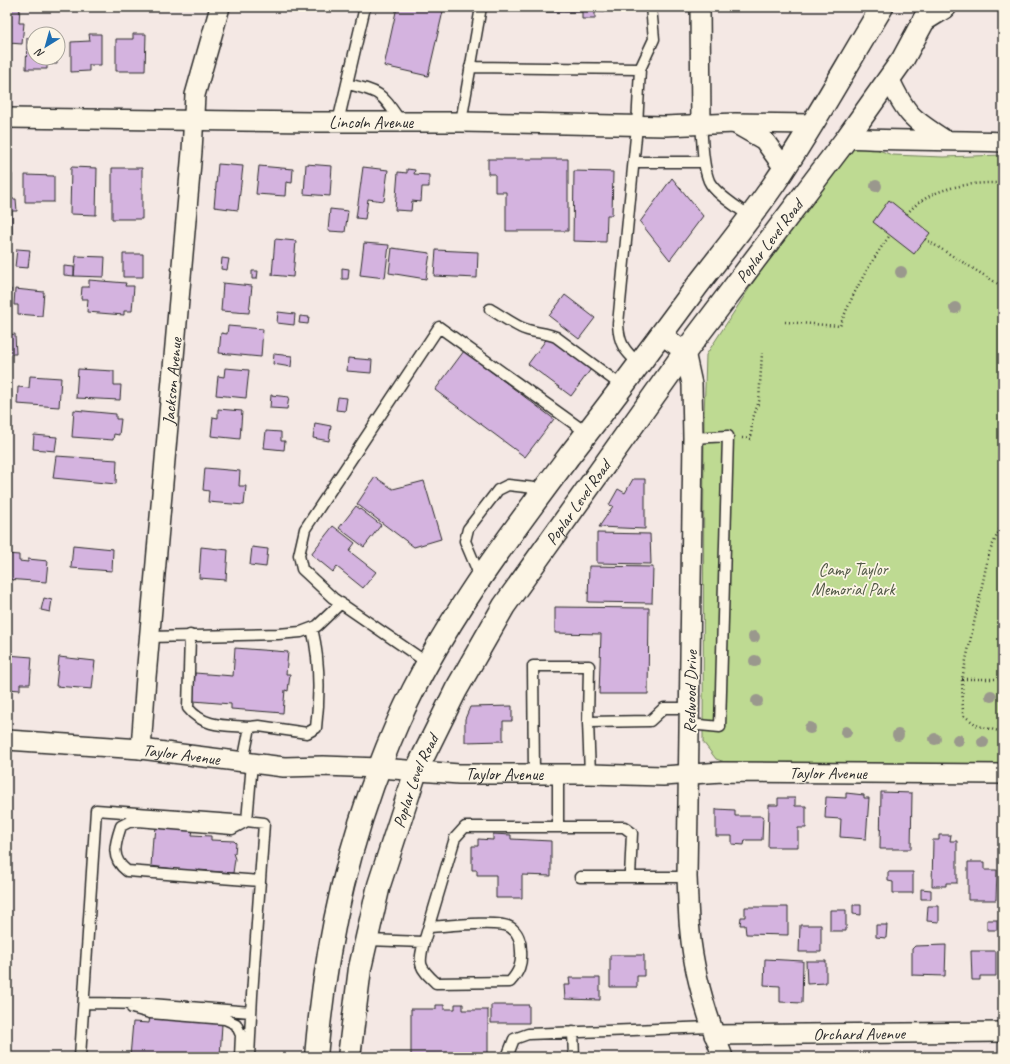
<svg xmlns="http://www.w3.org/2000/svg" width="1010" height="1064" viewBox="0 0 1010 1064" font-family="Caveat,sans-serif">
<rect width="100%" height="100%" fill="#f4e8e4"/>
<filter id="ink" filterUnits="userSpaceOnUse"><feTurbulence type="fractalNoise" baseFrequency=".025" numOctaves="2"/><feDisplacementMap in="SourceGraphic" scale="8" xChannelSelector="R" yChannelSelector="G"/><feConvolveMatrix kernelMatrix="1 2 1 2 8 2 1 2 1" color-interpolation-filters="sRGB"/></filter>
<g filter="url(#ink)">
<path fill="#beda92" stroke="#74825e" d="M847 138 892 155 943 157 1003 155V764L725 762 716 759 703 742 704 417 706 355Z"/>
<path fill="#d4b3df" stroke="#2b2b2b" d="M7 7H20L19 23H24L22 44 9 43 11 24H7Z
M397 7H444L428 76 384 66Z
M545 7H604V12H595V19H582V12H545Z
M89 34H101V65H89V71L71 72V42L90 41Z
M133 34H146L145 71H116V39H133Z
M27 38H34V58H57V64H47V69H26Z
M488 159H568V231H506V192H495V174H488Z
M218 164 243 166 238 210 214 207Z
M306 164 332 166 330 196 304 194Z
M259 166 293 169 292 183 286 182 285 196 256 194Z
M71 167 97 168 96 215 70 214Z
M363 167 388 170 384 201 368 199 365 219 356 218Z
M112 168H142V219H112Z
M407 169 415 170 414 174 429 175V187H422L421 202 412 201 411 211 395 210 398 172 407 173Z
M574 171 613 172 612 215H607L606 242 573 241Z
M7 174H12V199H16L17 211H12V239H7Z
M25 175 54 176V202H25Z
M672 178 703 216 670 260 640 222Z
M889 200 930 233 914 254 873 222Z
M330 209 348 211 345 232 328 231Z
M275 239 296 241 293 277 272 275Z
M364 243 389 245 385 278 360 275Z
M392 248 430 253 426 279 389 273Z
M17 249 30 250 28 268 15 267Z
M436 250 478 252 477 278 434 276Z
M123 254H143V277H123Z
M76 256 105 257 104 277 74 276Z
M222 258 229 259 227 270 221 269Z
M64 266 74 267V276L64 275Z
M342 268 349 269 348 279H342Z
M252 271H258L257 279H252Z
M89 280 126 283 125 286H134L132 311H124V315L87 312 88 299H81L82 287H89Z
M223 283 252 286 249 313 221 311Z
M7 288 11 289 9 318H7Z
M15 289 44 292 42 316 18 314V305H14Z
M565 295 595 318 579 339 549 316Z
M278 312 295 314 294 325 277 323Z
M300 316 309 317 308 324 299 323Z
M228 326 263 329 261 357 219 353 221 333 227 334Z
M15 334 16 354H7V335Z
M548 337 591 369 571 396 528 364Z
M464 351 554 419 525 457 435 390Z
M274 354 292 356 291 367 273 364Z
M348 358 372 360 371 373 347 371Z
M225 368 249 370 246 398 216 395 218 376 224 377Z
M78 369 114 371V385H121L120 400 76 398Z
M30 376 61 378 59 407 17 404 18 387 29 388Z
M271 395 289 397 287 409 270 408Z
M338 397 347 398 345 411 336 410Z
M218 409 242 411 240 439 211 436 213 417 218 418Z
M74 410 116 414V419H121L119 435 114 434 113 440 72 437Z
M315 423 331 426 329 441 313 438Z
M266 431 281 432V441H285L284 450 264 448Z
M34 435 57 437 55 451 33 449Z
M56 456 117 460 116 484 53 478Z
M205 468 240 471 239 486H246L244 505 208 502 209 491 203 490Z
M375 477 393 489 424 481 441 539 414 547 357 504Z
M633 479H645V529L599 527 613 506 609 505 618 489 625 493Z
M356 506 381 525 364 547 339 528Z
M333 526 355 543 349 551 376 572 363 588 337 567 333 572 311 554Z
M597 533 650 534 651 564 597 563Z
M73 545 113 549 112 571 71 568Z
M201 547 228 550 226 580 199 578Z
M252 547 268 549 266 567 250 565Z
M7 554 19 555V561L28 562V559L48 561 46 582 7 579Z
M589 566 653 567 652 603 588 602Z
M7 587H10L8 620H7Z
M44 598 52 600 50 612 41 610Z
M555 607 649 608 648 694H599L601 634 555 633Z
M235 648 288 652 286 674H290L288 691 285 690 283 713 231 709V704L193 701 195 673 233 676Z
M7 655 32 657 30 684H20V690L9 689V684L7 683Z
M59 657 95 661 92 689 56 686Z
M512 706V721H503V741L465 742V719L470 707Z
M881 792 912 793 911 849H880Z
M846 793 864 795V798H869L866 839 840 837 841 819 825 818 826 797 846 798Z
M778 798H795V806H806V828H798V847H768L769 805H778Z
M716 809 735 810V816H763L762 840H745L744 845 732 844V836H716Z
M156 827 193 830 192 835 211 836V840L234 841 236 843 235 853H233L235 859 233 873 199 870 198 872 151 866 153 837H155Z
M493 834 511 835V839L551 841V876L522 875V898H496V875H477V870H472V846H478V839L493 840Z
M939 835H951L950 841H957V883H946V886H932L933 840H939Z
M968 862H985V870H997L996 900H968Z
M888 872H913V893H893V882L888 881Z
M921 889 931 890V899H921Z
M853 905H861V915L853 914Z
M928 906H939V922L927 921Z
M745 907H788V935L746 934 745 925H740L741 917H745Z
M830 910H846V931H830Z
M987 920H997V930H987Z
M800 925H821V952H799Z
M876 925H887L886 938 876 937Z
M946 945 945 976 912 975V949L915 946Z
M971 951H996V976H980V980H972Z
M610 955H644V976H637V987H610Z
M765 959 803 961 802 1003 780 1002V986L764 985Z
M806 961H826V983L807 984Z
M569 978H600V1000L565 999 564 985H570Z
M455 1004H463V1010H488V1057H411V1009H436V1005H444V1009H455Z
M491 1005H529V1023H491Z
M150 1017 222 1024 220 1057H130L133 1022 149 1023Z"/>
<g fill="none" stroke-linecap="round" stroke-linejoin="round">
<g stroke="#2b2b2b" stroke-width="13">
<path id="service" d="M470 67 640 69
M347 84C382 92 381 93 401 122
M338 122 365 7
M461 122 481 7
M701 125C703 143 702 164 709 181 715 194 738 207 749 216
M634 162H704
M490 309C500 315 510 322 520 327 531 333 544 332 556 337L622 386
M639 364C624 350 619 344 618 324L637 126 640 69 654 39 651 7
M481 579 465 541 468 529 498 490 508 485 544 489
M190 635 188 708C204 728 226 725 250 727
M149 637 278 634 301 632 317 626 341 603
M429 664 333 598 302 569 299 555 305 529 439 327 587 433
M689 724 720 727 728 436 693 438
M243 762 250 727 259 726 307 733 316 728C320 694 320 661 312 628
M534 774 533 666H589L588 722
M590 774 588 722 650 721 664 708H689
M247 821 232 829 138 821 129 822 121 826C115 844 110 858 127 871L260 881
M558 827V774
M580 877H630
M367 940 424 942 455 838 465 827H624L632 833 630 877H687
M424 942C418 965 419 967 436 983L510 982C519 972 522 964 521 951 521 942 518 932 510 927 498 920 445 926 429 927
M84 1003 151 1004 251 1012
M132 1008 150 1013 225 1019 236 1024 241 1035 240 1057
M573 1032 574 1057
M80 1057 96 810 247 821
M249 1057 252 995 264 823 247 821 252 763
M507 1057 514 1039 528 1034 711 1027"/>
</g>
<g stroke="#2b2b2b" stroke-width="22">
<g id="minor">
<path d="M700 7 701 125"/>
<path d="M889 78C906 115 912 119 945 140"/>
<path id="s1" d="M7 118 315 122H461L665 126 735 123 813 124"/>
<path d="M736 124 764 140 784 168"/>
<path d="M847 138C899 141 951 140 1003 142"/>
<path d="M661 334 685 352 692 384 693 438 687 877C688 895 688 914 690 932 694 975 707 1017 723 1057"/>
<path id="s2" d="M7 740 141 749 284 767 323 766 380 768 459 774H590L663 776 722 772 1003 774"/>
<path id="s3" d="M141 749 146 677 192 151 195 95 220 7"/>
<path id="s4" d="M714 1035 1003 1032"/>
</g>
</g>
<g stroke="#2b2b2b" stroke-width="25">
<g id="secondary">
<path d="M316 1057C326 938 350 831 398 722 441 626 506 540 569 456 613 400 655 343 697 286 723 252 750 219 774 184 813 127 846 66 882 7"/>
<path id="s5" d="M349 1057 360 968 379 885 416 771 456 690 504 606 685 352 847 138 903 59 931 7"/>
</g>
</g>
<g stroke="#2b2b2b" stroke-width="25">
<path id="motorway" d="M924 20 945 7"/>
</g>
<path stroke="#2b2b2b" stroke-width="2.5" stroke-dasharray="1 3" stroke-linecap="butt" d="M907 214C929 187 970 182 1003 183
M925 239 1003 287
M785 322 840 326C853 292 869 264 890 235
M742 438 751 439 752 421 759 401 762 353
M1003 522 989 553 962 679 963 715 978 726 1003 732
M962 679H1003"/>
<use href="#service" stroke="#fcf5e5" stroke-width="10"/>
<use href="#minor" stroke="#fcf5e5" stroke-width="19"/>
<use href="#secondary" stroke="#fcf5e5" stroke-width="22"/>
<use href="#motorway" stroke="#fcf5e5" stroke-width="22"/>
</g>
<g fill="#9a988d">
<circle cx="876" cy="186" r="6"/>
<circle cx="901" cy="272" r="6"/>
<circle cx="955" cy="308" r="6"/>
<circle cx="754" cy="637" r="6"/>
<circle cx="755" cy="661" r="6"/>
<circle cx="991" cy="696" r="6"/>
<circle cx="757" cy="701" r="6"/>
<circle cx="810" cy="728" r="6"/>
<circle cx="846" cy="732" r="6"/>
<circle cx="898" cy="735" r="6"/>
<circle cx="935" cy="739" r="6"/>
<circle cx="958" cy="740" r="6"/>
<circle cx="983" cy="742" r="6"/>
</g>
</g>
<g text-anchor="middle" stroke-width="3.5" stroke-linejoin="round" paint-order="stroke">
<g font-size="17" fill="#2b2b2b" stroke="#fcf5e5">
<text dy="6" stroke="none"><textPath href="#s1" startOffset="364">Lincoln Avenue</textPath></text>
<text dy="6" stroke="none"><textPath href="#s5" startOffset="933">Poplar Level Road</textPath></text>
<text dy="6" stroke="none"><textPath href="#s3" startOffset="369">Jackson Avenue</textPath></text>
<text dy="6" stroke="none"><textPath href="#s5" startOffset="609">Poplar Level Road</textPath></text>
<text transform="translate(690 692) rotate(-89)" y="6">Redwood Drive</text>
<text dy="6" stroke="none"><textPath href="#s2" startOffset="175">Taylor Avenue</textPath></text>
<text dy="6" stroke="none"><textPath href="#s2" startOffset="823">Taylor Avenue</textPath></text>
<text dy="6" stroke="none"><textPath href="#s2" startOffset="499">Taylor Avenue</textPath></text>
<text dy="6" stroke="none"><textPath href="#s5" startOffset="285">Poplar Level Road</textPath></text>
<text dy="6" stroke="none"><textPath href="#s4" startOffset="145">Orchard Avenue</textPath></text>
</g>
<g font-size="17" fill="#505745" stroke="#fcf5e5">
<text x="853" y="575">Camp Taylor<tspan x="853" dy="20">Memorial Park</tspan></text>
</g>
</g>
<rect width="1010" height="1064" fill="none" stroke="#fcf5e5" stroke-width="24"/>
<rect x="12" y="12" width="986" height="1040" fill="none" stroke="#2b2b2b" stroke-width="1.5" filter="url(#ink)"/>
<g transform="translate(46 46) rotate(217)"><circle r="19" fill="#fcf5e5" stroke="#a8a49b"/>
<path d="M0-3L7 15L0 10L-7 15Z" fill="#1f6fb2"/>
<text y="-6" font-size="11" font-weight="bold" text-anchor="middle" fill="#2b2b2b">N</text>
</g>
</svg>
